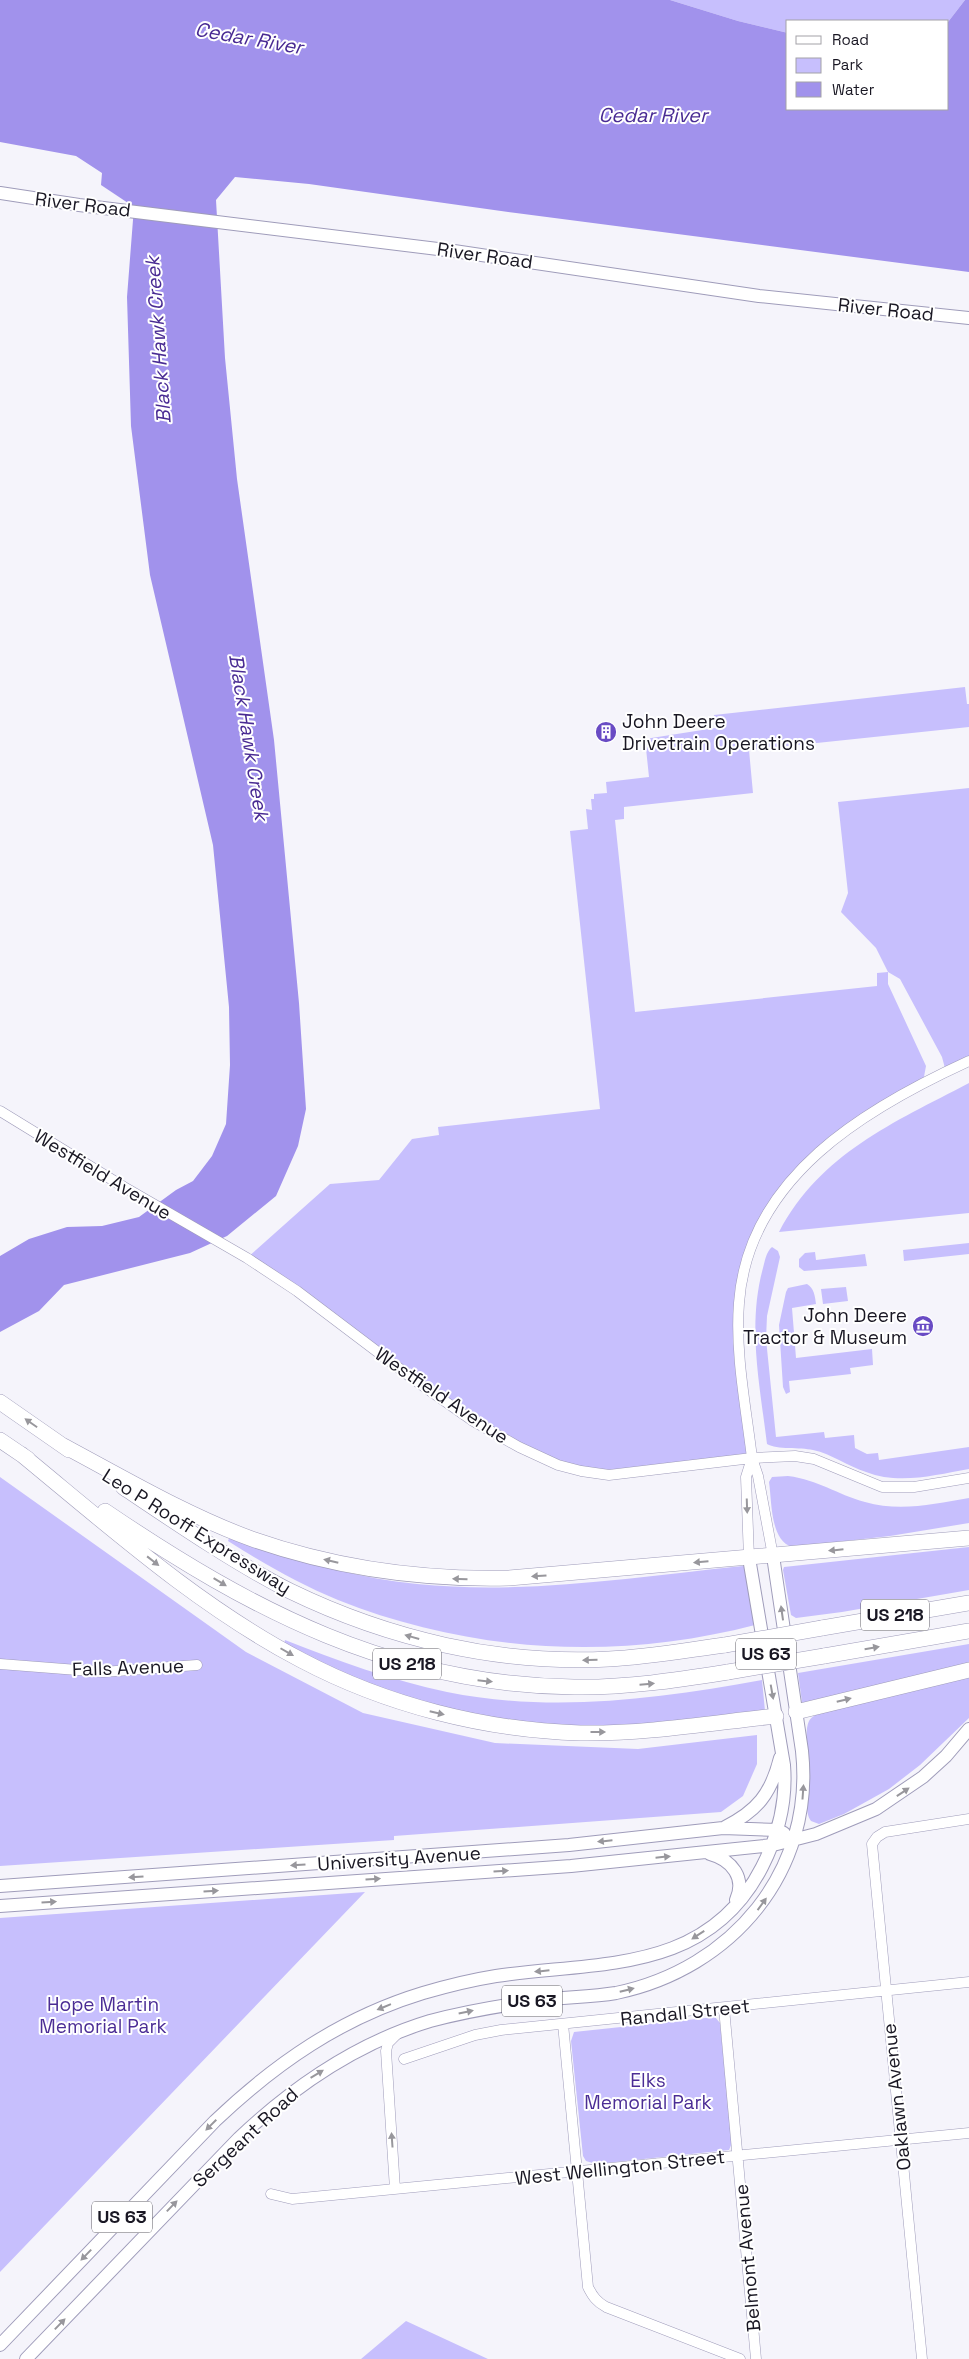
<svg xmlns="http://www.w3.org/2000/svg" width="969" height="2359" viewBox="0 0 969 2359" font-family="'Space Grotesk',sans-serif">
<rect width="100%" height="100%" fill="#f5f4fb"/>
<path fill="#c7bffd" d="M670 0H965L948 22 788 21V33L738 21Z
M965 687 967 704H969V727L749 750 753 793 624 807V819L615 820 635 1012 877 986V973L888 972 876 948 841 912 848 893 838 802 969 788V1061L946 1072 942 1057 900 979 888 972V984L926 1066 923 1082 814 1155 763 1221 739 1301 752 1458 609 1475 581 1471 519 1447 247 1258 330 1184 379 1180 412 1139 439 1135 438 1127 600 1109 570 831 588 829 586 809 592 810 591 799H594V794L607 793 606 782 649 777 645 739 715 728 714 715Z
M969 1083V1213L779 1232C821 1153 893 1123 969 1083Z
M969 1243V1254L904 1261 903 1250Z
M772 1247 778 1251 780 1257 767 1316 766 1339 776 1437 824 1432 825 1438 854 1435 855 1448 867 1454 878 1453 879 1460 969 1447V1469C935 1475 899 1485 866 1472 847 1466 832 1454 813 1450 800 1447 777 1450 767 1444 760 1386 747 1326 763 1268 765 1261 766 1252 772 1247Z
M815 1252 816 1260 865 1254 867 1266 804 1271 799 1267V1259L805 1253Z
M807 1284C814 1288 815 1296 816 1304L792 1308 796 1358 872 1349 873 1365 850 1368 851 1374 789 1381 790 1392 786 1394 783 1387 779 1325 786 1292 788 1288Z
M846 1287 848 1301 823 1304 821 1289Z
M788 1476C819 1480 836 1494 865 1502 900 1512 934 1504 969 1498V1523L890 1536 792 1547C770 1540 772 1502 769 1482L772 1477Z
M0 1477 246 1652 363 1713 495 1743 638 1749 757 1735V1764L743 1796 721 1812 394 1836V1840L0 1866Z
M230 1536C291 1557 352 1578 417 1584 525 1595 635 1577 743 1566L745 1567 755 1625C617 1661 471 1653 338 1600 299 1584 263 1563 228 1541Z
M969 1547V1590L842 1612 796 1618 791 1615 783 1570 784 1567Z
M285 1640C338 1661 391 1680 447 1692 552 1713 658 1699 762 1680L765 1711 620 1728 537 1725 443 1709 356 1680 284 1644Z
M969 1644V1665L803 1703 802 1702 798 1673Z
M969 1675V1718L920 1765 889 1789 844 1814 819 1824 811 1821C803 1811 809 1788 810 1775 810 1762 803 1733 809 1721 812 1716 817 1714 822 1712Z
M365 1892 0 2272V1918Z
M715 2017 720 2023 732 2143 729 2150 596 2164 586 2161 583 2156 571 2041 574 2032Z
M406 2321 488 2359H361Z"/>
<path fill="#a192ec" d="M0 0H670L738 21 788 33V109H948V22L965 0H969V272L516 213 309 184 235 177 216 200 225 358 237 479 274 740 299 1003 306 1109 298 1146 276 1196 227 1236 190 1253 64 1285 39 1311 0 1332V1256L29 1239 67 1227 102 1226 139 1217 176 1190 193 1181 212 1156 226 1124 230 1065 229 1007 213 845 150 575 131 426 127 297 134 207 101 185 102 173 76 156 0 142Z"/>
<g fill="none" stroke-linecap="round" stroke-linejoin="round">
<g stroke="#9f9cba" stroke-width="11">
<path id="minor" d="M0 1111 124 1187 247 1258 297 1291 416 1381 473 1421 519 1447 558 1465 581 1471 609 1475 752 1458 795 1456 814 1459 882 1487H914L969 1478
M773 1556 758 1476 752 1458C746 1407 735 1354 739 1303 748 1177 866 1108 969 1061
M749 1558 746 1477 752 1458
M0 1664 103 1672 197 1665
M724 2008 756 2359
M563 2024 588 2287C593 2297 597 2302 606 2307L740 2359
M404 2059 475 2035 501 2030 969 1982
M395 2189 386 2051 388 2043 397 2034
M271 2194 292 2199 969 2133
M922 2359 872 1844 877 1837 885 1832 969 1819"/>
</g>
<g stroke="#9f9cba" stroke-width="14">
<path id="major" d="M0 193 79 205 454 251 759 296 969 318
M725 1827C757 1811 771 1794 780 1758
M710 1854C732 1860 746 1878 736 1900
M0 1886 569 1845 723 1828 778 1830 784 1833
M0 1906 571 1866 773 1845 816 1834 876 1809 923 1777 946 1756 969 1729
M0 2345 215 2121C276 2063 341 2018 423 1993 447 1986 471 1980 496 1976 597 1961 707 1975 762 1867 779 1834 787 1802 784 1765L749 1558
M26 2359 239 2138C294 2086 357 2043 430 2021 467 2011 504 2005 541 2000 566 1997 592 1997 616 1993 732 1969 815 1871 802 1751L773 1556"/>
</g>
<g stroke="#9f9cba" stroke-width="16">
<path id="highway" d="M0 1402 69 1450
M0 1440 28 1459
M62 1445C124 1478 186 1515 252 1539 335 1568 422 1580 509 1578L969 1538
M21 1454C110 1527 198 1606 301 1660 386 1705 484 1730 580 1733 645 1734 711 1723 776 1716
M123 1487C175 1522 235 1563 290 1591 389 1639 499 1665 609 1659 648 1657 687 1650 725 1645
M105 1511C251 1610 393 1685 574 1687 626 1688 677 1680 728 1672
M822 1628 969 1603
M824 1656 969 1631
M796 1712 969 1670"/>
</g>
<use href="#minor" stroke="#fff" stroke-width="10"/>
<use href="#major" stroke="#fff" stroke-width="12"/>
<use href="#highway" stroke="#fff" stroke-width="15"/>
<g stroke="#9f9cba" stroke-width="16" stroke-linecap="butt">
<path id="highway-bridge" d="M725 1645 822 1628
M728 1672 824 1656"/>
</g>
<use href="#highway-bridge" stroke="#fff" stroke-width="15"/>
</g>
<defs><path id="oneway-solid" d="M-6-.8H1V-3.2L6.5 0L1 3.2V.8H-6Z" transform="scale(1.25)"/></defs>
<g fill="#98979c">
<use href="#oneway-solid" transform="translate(31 1423) rotate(-145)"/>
<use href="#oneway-solid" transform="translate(747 1506) rotate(88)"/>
<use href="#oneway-solid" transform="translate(836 1550) rotate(174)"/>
<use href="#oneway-solid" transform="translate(153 1561) rotate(38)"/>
<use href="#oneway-solid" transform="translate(331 1561) rotate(-167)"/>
<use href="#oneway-solid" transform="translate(701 1562) rotate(175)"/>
<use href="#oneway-solid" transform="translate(539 1576) rotate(176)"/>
<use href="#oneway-solid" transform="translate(460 1579) rotate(-178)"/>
<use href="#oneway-solid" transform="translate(220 1582) rotate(31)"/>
<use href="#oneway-solid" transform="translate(782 1613) rotate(-98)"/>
<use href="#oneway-solid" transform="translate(412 1637) rotate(-164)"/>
<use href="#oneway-solid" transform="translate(872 1648) rotate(-10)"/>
<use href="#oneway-solid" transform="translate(287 1652) rotate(30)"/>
<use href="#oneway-solid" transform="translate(590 1660) rotate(179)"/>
<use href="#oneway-solid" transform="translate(485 1681) rotate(6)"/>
<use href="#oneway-solid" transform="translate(647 1684) rotate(-5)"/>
<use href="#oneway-solid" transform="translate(772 1692) rotate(80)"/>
<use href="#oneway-solid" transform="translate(844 1700) rotate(-14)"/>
<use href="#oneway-solid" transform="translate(437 1713) rotate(13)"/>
<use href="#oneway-solid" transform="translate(598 1732)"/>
<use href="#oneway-solid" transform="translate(803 1792) rotate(-86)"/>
<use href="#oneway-solid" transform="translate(903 1792) rotate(-34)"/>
<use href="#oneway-solid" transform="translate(605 1841) rotate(174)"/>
<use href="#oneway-solid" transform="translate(663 1857) rotate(-6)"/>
<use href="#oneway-solid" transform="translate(298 1865) rotate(176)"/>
<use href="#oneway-solid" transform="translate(501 1871) rotate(-4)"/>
<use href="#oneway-solid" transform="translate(136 1877) rotate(176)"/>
<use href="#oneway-solid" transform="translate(373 1879) rotate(-4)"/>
<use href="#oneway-solid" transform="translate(211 1891) rotate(-4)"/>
<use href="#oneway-solid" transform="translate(49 1902) rotate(-4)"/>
<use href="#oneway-solid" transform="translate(762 1904) rotate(-54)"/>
<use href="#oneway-solid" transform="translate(698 1935) rotate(147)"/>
<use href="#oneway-solid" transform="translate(542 1971) rotate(174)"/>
<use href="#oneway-solid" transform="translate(627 1990) rotate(-14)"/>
<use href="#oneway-solid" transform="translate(384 2007) rotate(158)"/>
<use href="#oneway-solid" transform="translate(466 2012) rotate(-12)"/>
<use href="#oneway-solid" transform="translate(317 2074) rotate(-31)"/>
<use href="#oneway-solid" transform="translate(211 2125) rotate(135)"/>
<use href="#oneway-solid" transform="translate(392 2140) rotate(-94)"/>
<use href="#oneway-solid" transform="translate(172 2206) rotate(-46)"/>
<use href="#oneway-solid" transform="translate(86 2255) rotate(134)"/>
<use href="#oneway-solid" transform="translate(60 2324) rotate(-46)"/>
</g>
<defs>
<g id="building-disc" transform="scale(1.125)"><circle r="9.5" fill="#694bc4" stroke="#fff"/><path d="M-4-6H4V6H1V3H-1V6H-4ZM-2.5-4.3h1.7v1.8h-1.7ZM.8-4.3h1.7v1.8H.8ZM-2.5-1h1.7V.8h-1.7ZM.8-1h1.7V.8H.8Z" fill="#fff"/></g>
<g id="museum-disc" transform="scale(1.125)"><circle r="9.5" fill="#694bc4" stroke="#fff"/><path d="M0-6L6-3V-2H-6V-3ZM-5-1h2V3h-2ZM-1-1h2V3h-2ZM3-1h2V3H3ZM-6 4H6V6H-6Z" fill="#fff"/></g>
</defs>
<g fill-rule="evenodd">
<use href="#building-disc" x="606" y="732"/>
<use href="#museum-disc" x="923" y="1326"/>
</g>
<g text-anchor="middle" stroke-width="4" stroke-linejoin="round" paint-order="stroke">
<g fill="#fff" stroke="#5e5d65" stroke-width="1">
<rect x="861" y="1599.5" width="68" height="31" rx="4"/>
<rect x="736" y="1638.5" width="60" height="31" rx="4"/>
<rect x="373" y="1648.5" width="68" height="31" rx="4"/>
<rect x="502" y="1985.5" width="60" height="31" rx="4"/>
<rect x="92" y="2201.5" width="60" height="31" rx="4"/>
</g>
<g font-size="18" font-weight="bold" fill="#191723">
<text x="895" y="1621">US 218</text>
<text x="766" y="1660">US 63</text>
<text x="407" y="1670">US 218</text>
<text x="532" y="2007">US 63</text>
<text x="122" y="2223">US 63</text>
</g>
<g font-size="19" fill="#191723" stroke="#fff">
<text transform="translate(83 204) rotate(7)" y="7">River Road</text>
<text transform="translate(485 255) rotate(8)" y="7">River Road</text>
<text transform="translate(886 309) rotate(6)" y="7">River Road</text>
<text transform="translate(103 1174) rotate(31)" y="7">Westfield Avenue</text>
<text transform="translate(442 1395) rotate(34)" y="7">Westfield Avenue</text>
<text transform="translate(197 1531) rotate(32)" y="7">Leo P Rooff Expressway</text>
<text transform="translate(128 1667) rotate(-2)" y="7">Falls Avenue</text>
<text transform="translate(399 1858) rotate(-4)" y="7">University Avenue</text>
<text transform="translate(685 2012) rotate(-6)" y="7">Randall Street</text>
<text transform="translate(896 2097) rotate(-96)" y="7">Oaklawn Avenue</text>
<text transform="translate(245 2137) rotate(-43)" y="7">Sergeant Road</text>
<text transform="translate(620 2167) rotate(-6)" y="7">West Wellington Street</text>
<text transform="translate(747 2258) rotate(-95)" y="7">Belmont Avenue</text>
</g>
<g font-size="19" fill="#191723" stroke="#fff" text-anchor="start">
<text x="622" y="728">John Deere<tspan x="622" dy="22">Drivetrain Operations</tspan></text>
<text x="907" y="1322" text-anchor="end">John Deere<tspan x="907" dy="22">Tractor &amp; Museum</tspan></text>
</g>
<g font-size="19" fill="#4b2d95" stroke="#fff">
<text x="103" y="2011">Hope Martin<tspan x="103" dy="22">Memorial Park</tspan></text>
<text x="648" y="2087">Elks<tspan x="648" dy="22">Memorial Park</tspan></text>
</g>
<g font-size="20" font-style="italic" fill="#492b93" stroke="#fff">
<text transform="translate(249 38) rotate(10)" y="7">Cedar River</text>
<text x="653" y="122">Cedar River</text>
<text transform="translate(158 340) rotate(-94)" y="7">Black Hawk Creek</text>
<text transform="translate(249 737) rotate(81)" y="7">Black Hawk Creek</text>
</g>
</g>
<rect x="786" y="20" width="162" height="90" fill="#ffffff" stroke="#a3a2a7"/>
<rect x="796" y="36" width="25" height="8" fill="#ffffff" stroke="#a3a2a7"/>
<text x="832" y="45" font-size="15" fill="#191723">Road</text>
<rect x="796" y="58" width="25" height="15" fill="#c7bffd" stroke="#a3a2a7"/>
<text x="832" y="70" font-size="15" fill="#191723">Park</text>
<rect x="796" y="82" width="25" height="15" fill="#a192ec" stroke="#a3a2a7"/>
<text x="832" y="95" font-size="15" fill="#191723">Water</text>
</svg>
